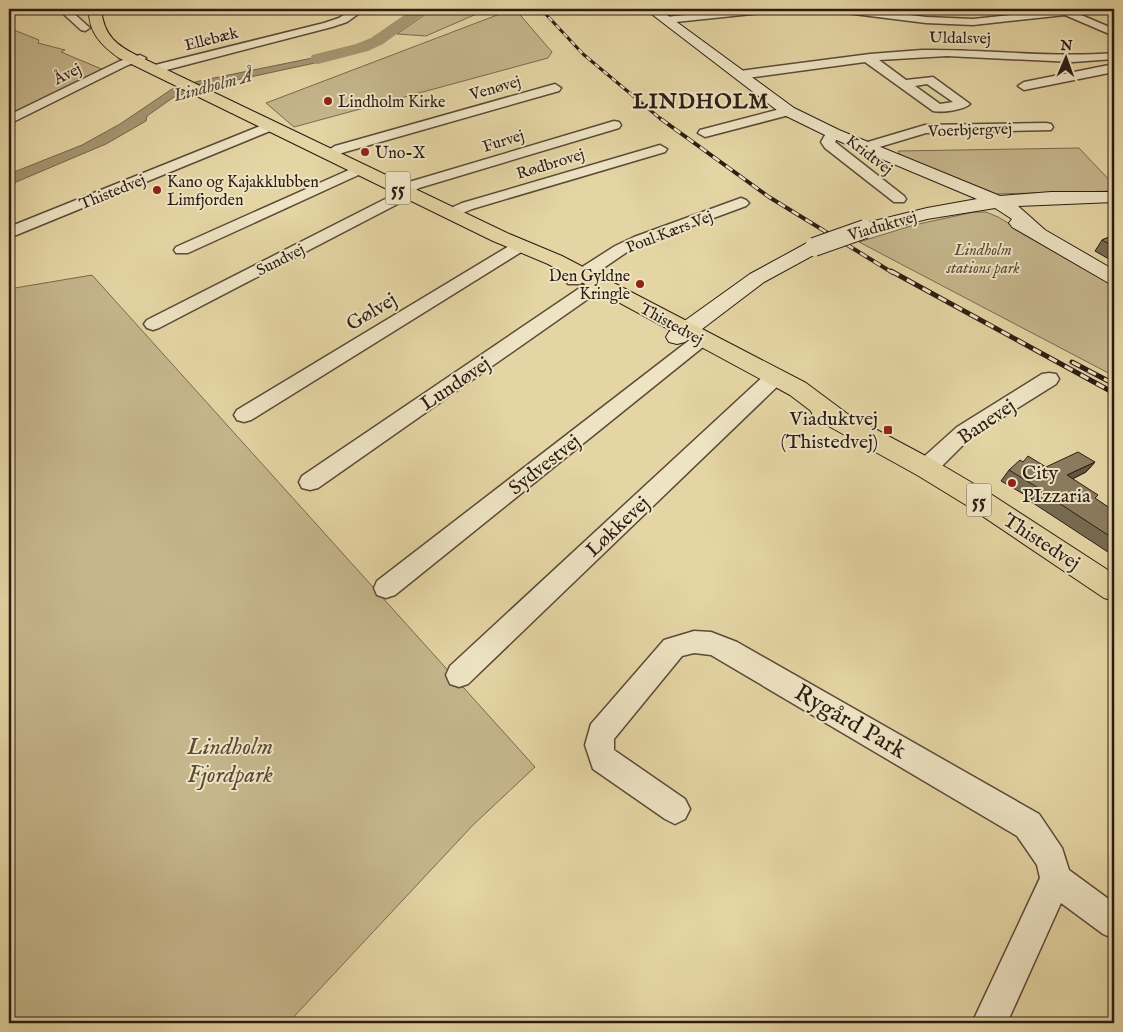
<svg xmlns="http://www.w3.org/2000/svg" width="1123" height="1032" viewBox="0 0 1123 1032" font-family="'IM FELL English',serif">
<rect width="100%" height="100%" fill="#e5d5a4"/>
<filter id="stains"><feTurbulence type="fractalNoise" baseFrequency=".004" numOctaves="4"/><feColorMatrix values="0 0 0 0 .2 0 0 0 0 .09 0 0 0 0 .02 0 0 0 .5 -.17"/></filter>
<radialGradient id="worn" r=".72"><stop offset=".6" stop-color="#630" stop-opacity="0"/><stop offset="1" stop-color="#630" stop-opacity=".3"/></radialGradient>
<path fill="#c6b68c" stroke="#796950" d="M433 9H488L426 36 397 34Z
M513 9H515L552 52 548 58 294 127 266 103Z
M9 28 39 40 38 43 65 50 61 52 104 70 9 117Z
M1079 148 1114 185V191L996 194 901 156 898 151Z
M974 212H986L998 217 1114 286V376L859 242 914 225Z
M92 275 535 767 473 825 288 1023H9V289Z"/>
<path fill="#a69673" stroke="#75654d" d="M362 48 367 49 324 61 218 84 174 97 147 116 146 121 106 144 9 185V174L82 145 120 124 172 89 199 81Z"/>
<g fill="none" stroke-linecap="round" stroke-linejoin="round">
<path fill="#a69673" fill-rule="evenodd" d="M413 9H431L383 44 368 51 318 64 312 63 310 59 312 55 356 44 371 38Z"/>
<g stroke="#5a4a38" stroke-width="3">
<path id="street" d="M58 9H69L90 28 85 31 81 30Z
M353 9H365L347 22 332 27 155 73 149 69 151 66 324 23 339 18Z
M742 9H775L770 12 666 23 661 20 666 17Z
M833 9H861L926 17 973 19 1067 9 1114 29V36L1065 15 973 25 926 23 838 12Z
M922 50C986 49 1050 58 1114 53V59L1073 62 947 56 879 60 906 80 933 77 970 104C964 110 942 113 933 111L865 62 740 79 734 75 740 71 870 54ZM927 84 953 102 940 104 915 86Z
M140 55 146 58 144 60 128 65 9 124V115L120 61Z
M1114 64V72L1024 90 1018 86 1024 82Z
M555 84 561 88 559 91 345 152 329 158 324 157 322 154 335 146Z
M788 107 793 108 794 111 793 114 705 137 698 133 700 130Z
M614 121 619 122 621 125 619 128 419 188 414 191 415 193 413 196 159 328 153 330 147 328 144 324 147 320 397 193 396 191 409 182Z
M270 122 275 123 277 126 275 129 9 238V227Z
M1046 123 1051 124 1053 127 1051 130 926 133 866 151 859 147 861 144 925 125Z
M833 129 840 133 835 142 904 196 906 199 904 202H894L825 148 821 142 828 130Z
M660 145 667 149 665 152 472 209 456 216H446L443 213 446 210 462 203Z
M360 165 365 166 367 169 365 172 188 253H176L174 250 176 247Z
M741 198 746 200 749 203 746 206 646 243 627 252 580 284H568L566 280 568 276 615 246 634 237Z
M520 241 526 243 528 246 526 249 251 420 244 422 237 420 234 415 237 410 514 243Z
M599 278 605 279 607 283 605 287 318 488 310 490 302 488 299 482 302 476 593 279Z
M702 333 708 335 711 339 708 343 395 595 386 598 377 595 374 588 377 581 696 335Z
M775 371 782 372 785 377 782 382 468 684 459 687 450 684 446 675 450 666 768 372Z
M1049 373 1056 374 1059 379 1056 384 971 437 934 474 926 476 918 474 915 468 918 462 957 427 1042 374Z
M694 631 711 632 737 642 1039 814 1062 848 1069 870 1114 903V939L1103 934 1061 903 1007 1023H972L1040 878 1037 865 1017 836 711 655 694 653 682 656 614 739V750L685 799 690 809 685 819 675 824 665 819 593 769 585 745 591 724 664 640Z"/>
</g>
<g stroke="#2c1c14" stroke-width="2">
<path id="secondary" d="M645 9H659L794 108 839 130 1000 196 1051 192H1114V202L1018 206 1045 230 1114 270V284L1107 282 1012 227 1009 223 1012 219 995 208 927 219 865 235 858 233 855 229 858 225 927 208 977 199 827 136 782 114Z
M814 241 821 243 824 247 821 251 764 282 685 342 677 344 669 342 666 337 669 332 750 274 807 243Z"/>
</g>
<g stroke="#2c1c14" stroke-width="2">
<path id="primary" d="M89 9H101C104 36 116 45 140 57L507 233 562 256 806 383 849 415 935 461 986 491 1114 574V601L1104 598 966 505 917 475 814 418 811 411 790 395 548 264 493 241 119 58C101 45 88 32 89 9Z"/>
</g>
<use href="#street" fill="#eee4c4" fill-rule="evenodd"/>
<use href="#secondary" fill="#eee4c4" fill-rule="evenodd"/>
<use href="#primary" fill="#e5d5a4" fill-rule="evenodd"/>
<g stroke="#2c1c14" stroke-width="3">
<path id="rail-far2" d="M541 9 583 54 662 120"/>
</g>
<g stroke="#2c1c14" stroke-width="4">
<path id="rail-far1" d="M661 119 769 197 893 273"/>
</g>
<g stroke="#2c1c14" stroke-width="5">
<path id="rail" d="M891 271 1114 393
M1072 362 1114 384"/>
</g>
<use href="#rail-far2" stroke="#eee4c4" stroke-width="2" stroke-dasharray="5.5" stroke-linecap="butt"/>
<use href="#rail-far1" stroke="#eee4c4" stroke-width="2.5" stroke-dasharray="8" stroke-linecap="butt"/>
<use href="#rail" stroke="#eee4c4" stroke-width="3" stroke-dasharray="9" stroke-linecap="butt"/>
<g stroke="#2c1c14" stroke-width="20" stroke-linecap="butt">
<path id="secondary-bridge" d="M814 247 865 229"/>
</g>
<use href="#secondary-bridge" stroke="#eee4c4" stroke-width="18"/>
</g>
<path fill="#786b52" stroke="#2c1c14" d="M1114 235V262L1095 251 1102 240Z
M1023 462 1046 467 1095 462 1086 472 1072 479 1095 499 1114 511V556L1030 501 1032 499 1001 481 1009 470Z"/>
<path fill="#625742" stroke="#2c1c14" d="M1095 462 1086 472 1058 486 1067 475Z"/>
<path fill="#8c7c5f" stroke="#2c1c14" d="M1114 235V247L1102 240Z
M1078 452 1095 462 1067 475 1098 495 1095 498 1114 511V539L1039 490 1040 489 1009 470 1020 460 1023 462 1028 456 1046 467Z"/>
<g fill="#8f2418" stroke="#eee4c4" stroke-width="2">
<circle cx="328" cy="101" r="5"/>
<circle cx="365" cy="152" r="5"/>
<circle cx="157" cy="190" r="5"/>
<circle cx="640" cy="284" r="5"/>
<rect x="883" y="425" width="10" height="10" rx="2.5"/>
<circle cx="1012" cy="483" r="5"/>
</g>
<g text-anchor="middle" stroke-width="4" stroke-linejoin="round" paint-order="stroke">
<g font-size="16" fill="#2c1c14" stroke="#eee4c4">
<text transform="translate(960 37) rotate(1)" y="6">Uldalsvej</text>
<text transform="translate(211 38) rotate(-14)" y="6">Ellebæk</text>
<text transform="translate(67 73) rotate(-26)" y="6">Åvej</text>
<text transform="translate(495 87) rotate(-16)" y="6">Venøvej</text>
<text transform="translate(970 129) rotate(-2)" y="6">Voerbjergvej</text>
<text transform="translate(503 140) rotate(-17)" y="6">Furvej</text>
<text transform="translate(870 154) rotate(38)" y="6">Kridtvej</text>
<text transform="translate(550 163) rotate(-17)" y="6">Rødbrovej</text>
<text transform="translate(112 191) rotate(-22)" y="6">Thistedvej</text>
<text transform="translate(882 225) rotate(-16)" y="6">Viaduktvej</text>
<text transform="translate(669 231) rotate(-21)" y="6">Poul Kærs Vej</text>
<text transform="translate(280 259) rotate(-27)" y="6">Sundvej</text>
<text transform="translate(672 323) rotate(29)" y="6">Thistedvej</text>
</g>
<g font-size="16" fill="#2c1c14" stroke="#eee4c4" text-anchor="start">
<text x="338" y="107">Lindholm Kirke</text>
<text x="375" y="158">Uno-X</text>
<text x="167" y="187">Kano og Kajakklubben<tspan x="167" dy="18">Limfjorden</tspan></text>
<text x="630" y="281" text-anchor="end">Den Gyldne<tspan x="630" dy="18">Kringle</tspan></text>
</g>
<g font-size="16" font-style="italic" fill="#5a4a38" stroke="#eee4c4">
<text x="983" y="255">Lindholm<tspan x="983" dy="18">stations park</tspan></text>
</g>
<g font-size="18" font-style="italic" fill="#574735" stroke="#eee4c4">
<text transform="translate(213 85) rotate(-15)" y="6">Lindholm Å</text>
</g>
<g fill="#eee4c4" stroke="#665849" stroke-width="1">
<rect x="385.5" y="171.5" width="25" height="33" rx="4"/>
<rect x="966.5" y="483.5" width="25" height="33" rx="4"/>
</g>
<g font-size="19" font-weight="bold" fill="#2c1c14">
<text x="398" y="195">55</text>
<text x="979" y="507">55</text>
</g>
<g font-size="20" fill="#2c1c14" stroke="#eee4c4">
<text transform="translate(371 311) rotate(-31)" y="7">Gølvej</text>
<text transform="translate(455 383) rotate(-34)" y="7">Lundøvej</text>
<text transform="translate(986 421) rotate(-34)" y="7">Banevej</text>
<text transform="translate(544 464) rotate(-38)" y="7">Sydvestvej</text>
<text transform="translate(617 526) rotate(-43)" y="7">Løkkevej</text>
<text transform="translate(1042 541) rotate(33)" y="7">Thistedvej</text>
</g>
<g font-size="20" fill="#2c1c14" stroke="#eee4c4" text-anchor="end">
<text x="878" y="425">Viaduktvej<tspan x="878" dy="23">(Thistedvej)</tspan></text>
<text x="1022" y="479" text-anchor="start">City<tspan x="1022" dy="23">PIzzaria</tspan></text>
</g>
<g font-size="21" font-weight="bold" letter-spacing="1" fill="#2c1c14" stroke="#eee4c4">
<text x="701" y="108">LINDHOLM</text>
</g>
<g font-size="24" fill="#2c1c14" stroke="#eee4c4">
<text transform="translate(851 721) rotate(30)" y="8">Rygård Park</text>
</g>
<g font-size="24" font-style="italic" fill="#5a4a38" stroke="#eee4c4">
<text x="230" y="754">Lindholm<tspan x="230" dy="28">Fjordpark</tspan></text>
</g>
</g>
<rect width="1123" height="1032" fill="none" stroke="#e5d5a4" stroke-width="30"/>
<rect x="10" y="10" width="1103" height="1012" fill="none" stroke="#2c1c14" stroke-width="2.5"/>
<rect x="15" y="15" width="1093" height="1002" fill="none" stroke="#2c1c14"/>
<g transform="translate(1066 58) rotate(2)" stroke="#eee4c4" stroke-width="4" paint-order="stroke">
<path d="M0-4L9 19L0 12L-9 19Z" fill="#2c1c14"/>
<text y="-8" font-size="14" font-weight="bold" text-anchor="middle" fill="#2c1c14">N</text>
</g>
<rect width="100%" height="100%" filter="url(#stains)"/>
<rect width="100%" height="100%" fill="url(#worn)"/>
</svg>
